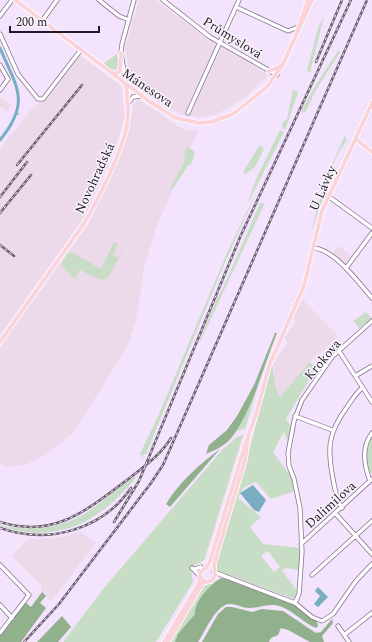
<svg xmlns="http://www.w3.org/2000/svg" width="372" height="642" viewBox="0 0 372 642" font-family="Spectral,serif">
<rect width="100%" height="100%" fill="#f4e3fd"/>
<path fill="#ecd9ea" d="M139 0H156L207 39 266 73 267 77 241 100 215 115 198 117 182 114 164 106 131 82 125 48Z
M78 54 121 86 125 117 115 148 85 216 0 335V149L34 106 45 100Z
M0 97 12 105 7 112 0 106Z
M138 99 184 130 198 131 156 228 144 268 137 317 128 345 74 432 47 454 25 465 5 467 0 462V349L6 338 89 223 125 144 134 104Z
M338 246 351 255 345 263 332 254Z
M302 299 338 336 310 362 280 397 276 391 273 363 288 343 284 338 295 323 294 316Z
M81 532 96 543 51 601 42 592 41 585 11 556 28 539 56 538Z"/>
<path fill="#c8ddc5" fill-rule="evenodd" d="M324 16 310 72 307 71 318 28Z
M338 51 340 52 316 90 305 113 301 111 317 83Z
M117 54 119 65 117 69 111 70 103 64Z
M293 89 296 92 298 90 297 95 285 130 282 128 283 122 287 119Z
M280 130 284 132 246 207 257 177Z
M345 135 347 144 345 142 342 148H341L332 166 336 171 330 179 332 180 320 206 311 234 323 185Z
M259 146 263 147 264 149 255 167 245 174 243 172Z
M188 147 195 152 191 165 189 164 172 190 170 189 184 162 185 150Z
M262 180 223 267 148 449 146 454 142 455 144 460 140 454 159 414 227 253Z
M260 203H265L200 342 199 341 217 298 222 290Z
M114 242 118 244 113 255 118 258 127 244 108 277 101 280 80 270 75 279 62 266V262L68 253 72 252 101 269Z
M366 312 372 319 359 328 353 321Z
M310 362 316 368 286 419 290 425 289 441H287L284 432 273 452 293 479 295 491 271 499 256 482 243 488 238 498 261 517 250 527 263 544 300 548 299 570 285 568 282 570 297 591 294 599 230 575 231 577 217 573 216 562 247 459 272 364 276 390 280 397ZM268 551 280 567 274 572 261 556Z
M259 382 246 426 244 429 237 431 232 437 249 407Z
M372 434V474C362 467 366 443 372 434Z
M243 435 205 558C202 564 194 563 191 569L193 582 156 642H63L104 588 205 470 223 449 237 437Z
M135 476V479C99 522 57 545 0 526V525C35 533 67 528 96 506 109 496 121 484 135 476Z
M221 578C211 584 194 601 195 614L178 634 175 642H171L204 586Z"/>
<path fill="#91b18c" d="M275 333H277C263 367 254 407 232 437 225 446 215 450 206 454L209 445 227 430 237 416 254 385Z
M220 449 170 507 166 504C180 481 199 465 220 449Z
M221 578C240 581 282 595 298 606 304 611 310 618 317 622L318 626 316 628C301 622 290 606 273 605 264 605 257 608 249 608 242 608 237 604 231 604 217 602 205 632 198 642H175L178 634 195 614C194 601 211 584 221 578Z
M42 592 46 596 40 603 46 608 21 642H0V634L25 602 31 607Z
M226 607H232L252 612 262 609 283 611 316 633 321 632 332 619 333 623 322 636 324 642H310L288 630 281 628 278 635 271 638 269 642H202L218 614Z
M62 616 71 627 58 642H37Z"/>
<path fill="#78aec1" d="M253 485 266 500 259 512 254 510 240 493Z
M318 587 328 597 318 607 314 604 320 596 315 591Z"/>
<g fill="none" stroke-linecap="round" stroke-linejoin="round">
<path stroke="#78aec1" stroke-width="1" d="M17 114H19"/>
<path stroke="#78aec1" stroke-width="3" d="M0 48C17 88 31 102 0 140"/>
<g stroke="#85728f" stroke-width="5">
<path id="minor" d="M99 0 119 16 129 20
M163 0 210 37 277 75
M236 7 288 31 298 27
M0 16 12 0
M42 21 57 0
M0 34 18 74 38 99H43L80 51
M0 65 8 79 0 90
M126 84 121 53 122 44 134 0
M128 103 133 97 142 96
M188 113 239 0
M328 196 372 228
M314 248C335 250 359 283 372 298
M346 268 372 233
M339 351 372 402
M355 376 372 366
M295 416 332 430
M370 481C364 465 361 447 372 433
M342 508C336 499 335 489 333 479 327 448 328 433 347 407 352 400 356 393 362 388
M335 513 372 554
M301 544 372 479
M0 565 29 595 0 633
M192 568 200 576
M195 569 201 567
M214 572 295 603 312 617 322 621 333 614 356 581 372 564
M312 575 372 521
M295 603 299 594 302 552 300 508 294 479 289 466 288 453 294 421 302 400 332 357 372 321
M0 605 12 618
M338 626 349 642
M344 635 372 613"/>
</g>
<g stroke="#fff" stroke-width="5.5">
<path id="major" d="M15 0 150 102 176 118 199 123 211 122 233 114 267 87 283 64 312 0
M297 32 308 0
M269 71 283 65
M112 73 115 74 120 71 121 53
M126 85 127 94
M356 139 372 152
M0 342 83 225C96 204 124 148 127 124 129 115 128 105 127 96
M248 438 245 460 216 557 214 565 215 576 211 581 206 582 201 579 200 573 206 568 210 561 244 448 257 411 269 366 304 286 322 211 372 103
M164 642 198 585 200 577
M168 642 204 581"/>
</g>
<use href="#minor" stroke="#fff" stroke-width="3.5"/>
<use href="#major" stroke="#fad4da" stroke-width="4"/>
<g stroke="#6a5f6f" stroke-width="2.5">
<path id="rail" d="M316 62 342 0
M17 165 82 85
M0 197 27 162
M0 213 31 175
M0 245 14 256
M0 522C54 539 87 510 127 480 143 467 160 456 171 438
M114 522 139 481 241 235 351 0
M0 528C48 545 102 530 131 488
M24 642 59 604 151 483 163 465 367 0"/>
</g>
<use href="#rail" stroke="#faf5fc" stroke-width="1" stroke-dasharray="3" stroke-linecap="butt"/>
</g>
<g text-anchor="middle" stroke-width="3" stroke-linejoin="round" paint-order="stroke">
<g font-size="13" fill="#221b26" stroke="#faf5fc">
<text transform="translate(233 37) rotate(32)" y="5">Průmyslová</text>
<text transform="translate(148 87) rotate(34)" y="5">Mánesova</text>
<text transform="translate(94 178) rotate(-65)" y="5">Novohradská</text>
<text transform="translate(322 188) rotate(-66)" y="5">U Lávky</text>
<text transform="translate(322 359) rotate(-50)" y="5">Krokova</text>
<text transform="translate(330 504) rotate(-42)" y="5">Dalimilova</text>
</g>
</g>
<path d="M10 26v6h89v-6" fill="none" stroke="#221b26" stroke-width="2"/>
<text x="16" y="26" font-size="12" fill="#221b26" stroke="#faf5fc" stroke-width="3" paint-order="stroke">200 m</text>
</svg>
